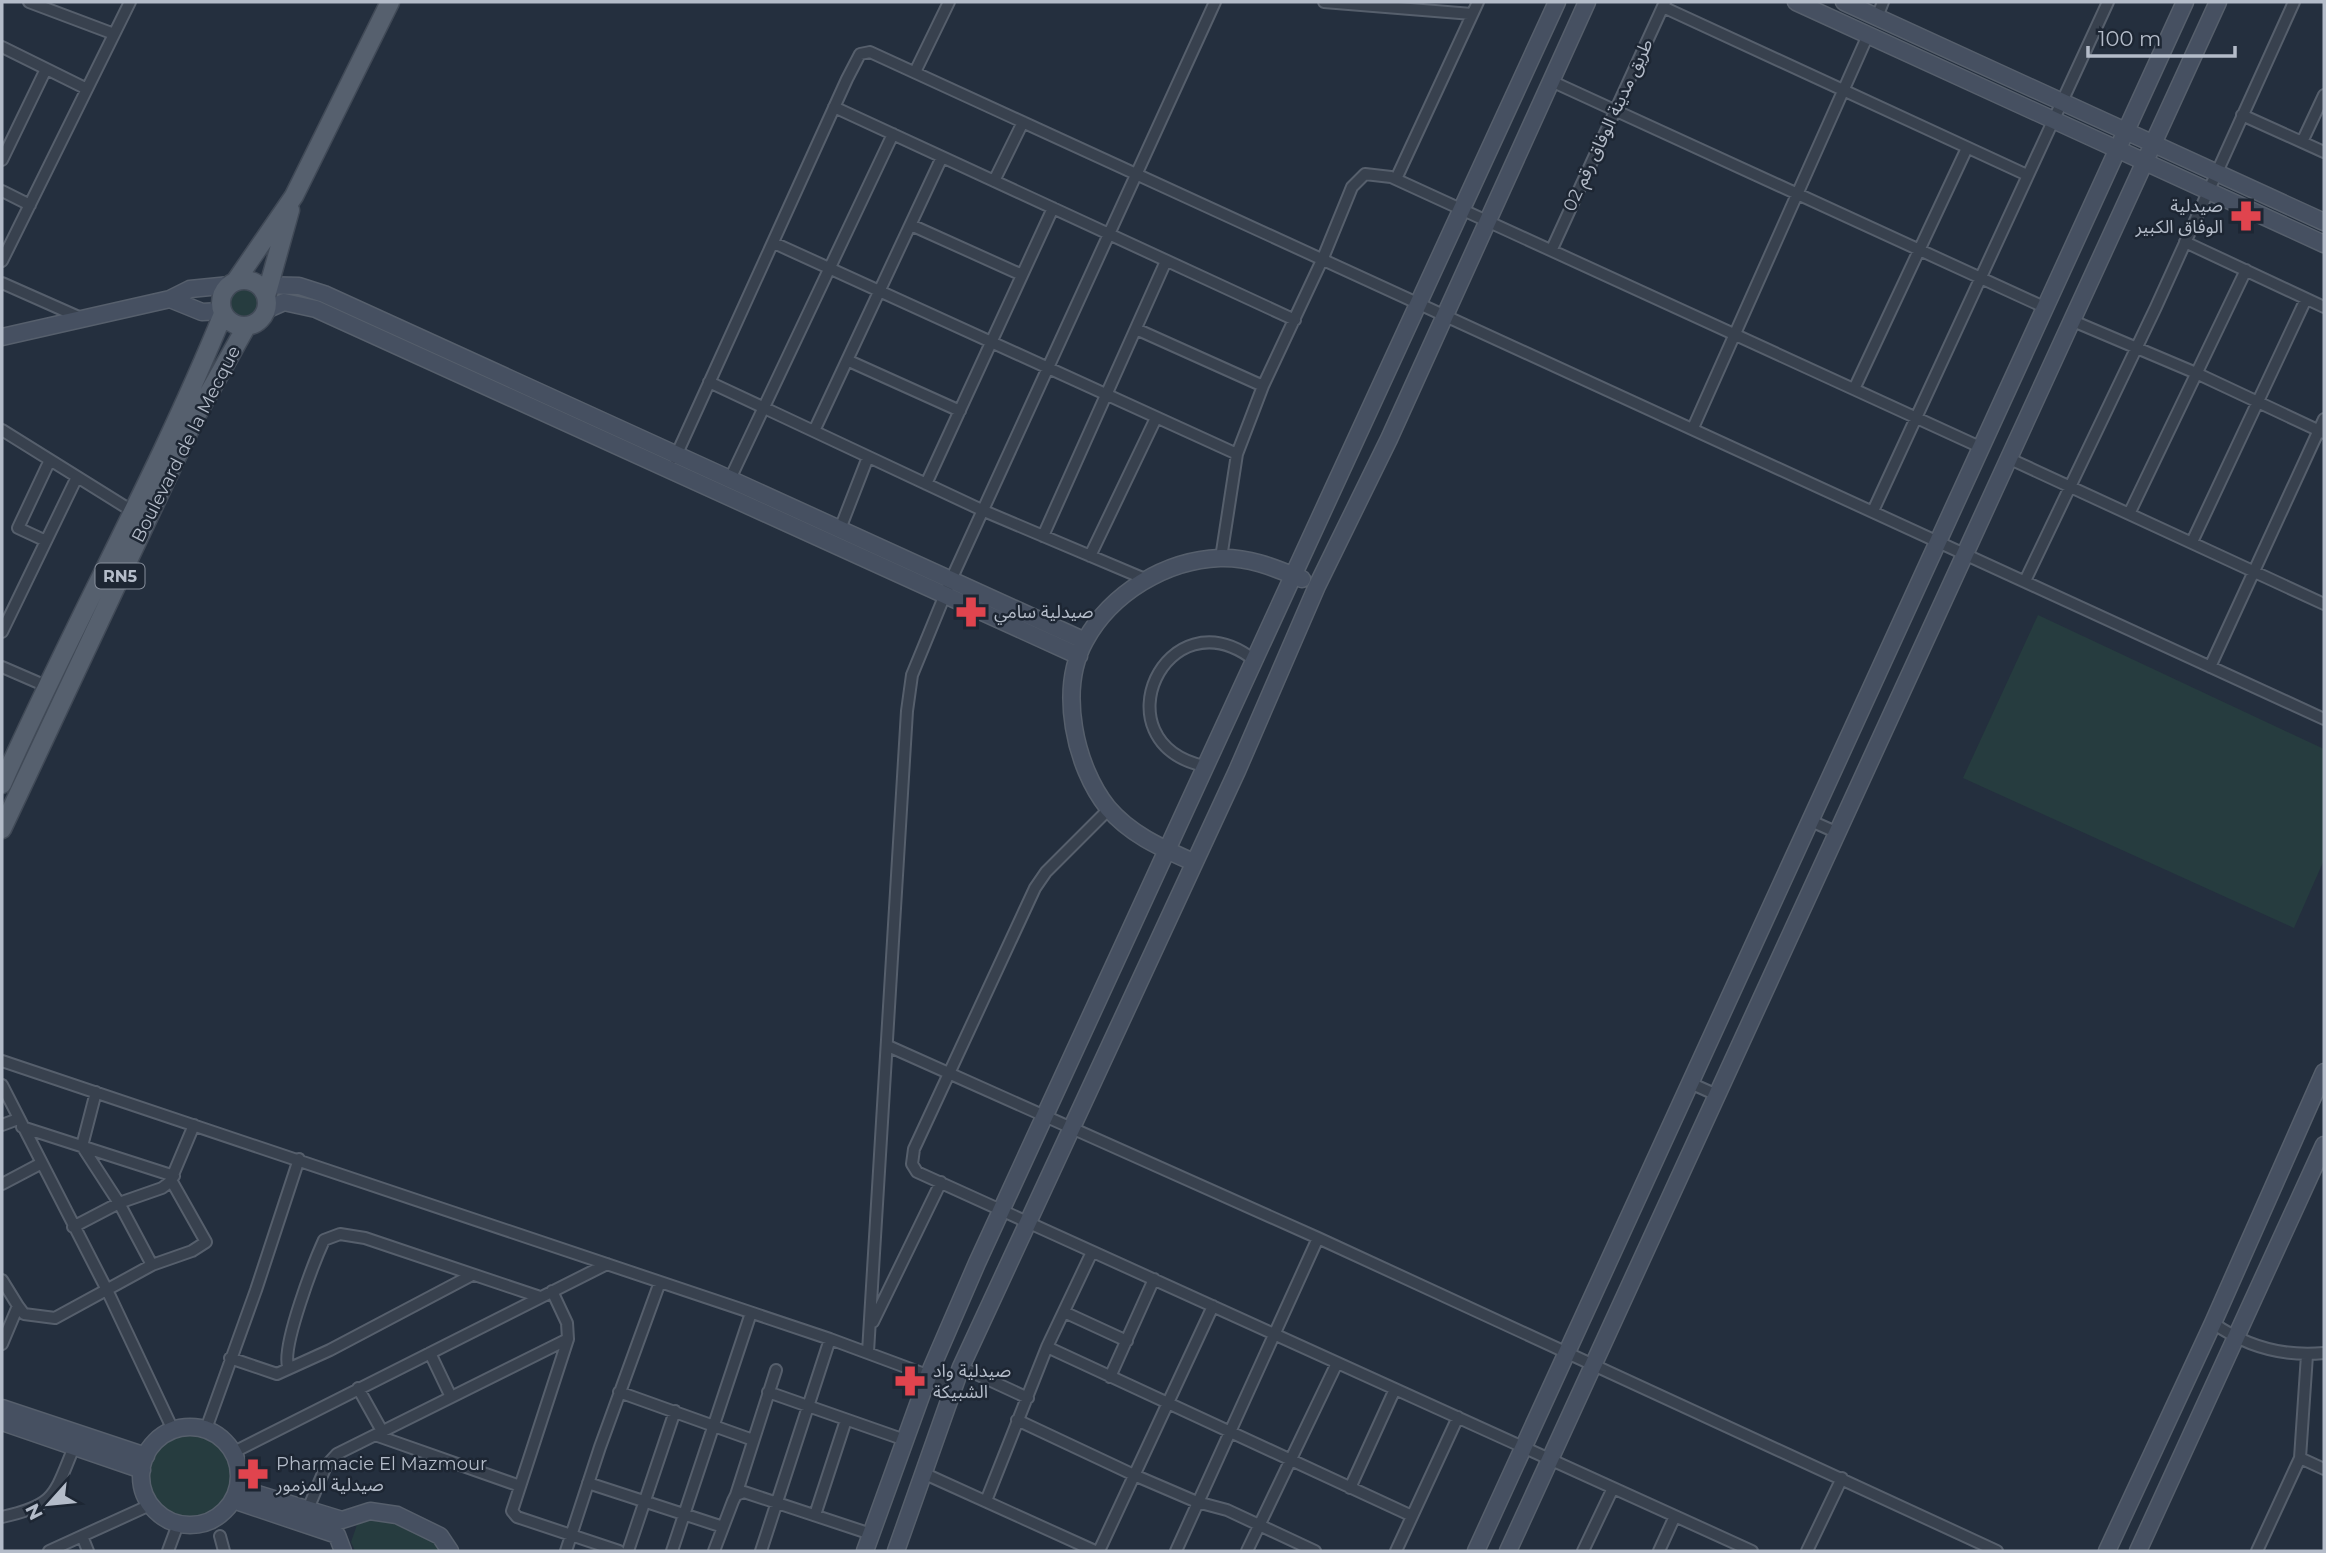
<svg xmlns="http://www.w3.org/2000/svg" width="2326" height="1553" viewBox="0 0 2326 1553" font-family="Montserrat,'Noto Sans Arabic',sans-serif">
<rect width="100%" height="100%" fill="#242f3e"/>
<path fill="#263c3f" d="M224 303a20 20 0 1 1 40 0a20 20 0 1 1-40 0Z
M2038 615 2324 749V860L2294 928 1963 778Z
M149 1476a41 41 0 1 1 82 0a41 41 0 1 1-82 0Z
M376 1516 433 1536 442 1551H355L351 1542 358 1522Z"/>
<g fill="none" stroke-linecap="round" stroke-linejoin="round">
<g stroke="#565f6c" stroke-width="14">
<path id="street" d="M29 2 114 34
M1324 2 1472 14
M1663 7 2027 175
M1877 17 1883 2
M2 47 87 89
M915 72 949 2
M1551 81 2044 307
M834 107 1295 320
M2242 115 2324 152
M2302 142 2324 95
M2 160 46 69
M1396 179 1478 2
M994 181 1023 122
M2 191 30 205
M911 225 1022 275
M2185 242 2324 307
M774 243 1237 454
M1552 249 1665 2
M2 261 130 2
M2 283 81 318
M2073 321 2196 373 2324 433
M1136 329 1263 386
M849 361 960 411
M709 382 984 511 1145 579
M1855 387 1967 148
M1693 428 1868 35
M2 430 132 511
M814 431 942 157
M675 458 847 79 860 54 870 52 2324 719
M2010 459 2324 604
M730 479 893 134
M926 484 1053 208
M1873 511 2108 2
M2130 512 2246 270
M840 529 868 457
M1043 536 1166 261
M46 541 18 528 50 460
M2192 542 2306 299
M1090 556 1156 418
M1221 558 1237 454 1263 386 1323 258 1352 187 1365 174 1391 177 1980 447
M2025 581 2156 307 2294 2
M2 632 77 477
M2 667 46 686
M2210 667 2324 419
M1204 766C1097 742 1166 592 1254 660
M1109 809 1046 872 1035 888 914 1149 912 1164 917 1172 1752 1551
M1811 821 1838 833
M888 1046 1318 1238 1997 1551
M2 1061 830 1339 954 1385
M1690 1083 1717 1095
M2 1085 107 1290 173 1430
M96 1092 82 1146 119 1203 152 1265
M2 1125 18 1119
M22 1127 174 1176
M2 1184 40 1164
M73 1227 119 1203 162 1188 170 1182 194 1125
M2 1280 18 1306 2 1344
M18 1306 24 1314 55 1318 152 1265 192 1251 206 1242 171 1180
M1064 1312 1127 1341
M873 1322 941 1182
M2213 1323C2247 1347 2283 1357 2324 1353
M568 1339 512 1511 517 1517 619 1551
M1047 1347 1412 1516
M868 1352 907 711 912 675 951 580 1215 2
M430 1353 451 1397
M230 1358 277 1374 330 1350 472 1275
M288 1366C282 1345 314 1262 324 1240L340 1234 365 1238 540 1297
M961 1367 1028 1398
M1110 1377 1154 1279
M358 1388 382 1431
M619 1392 753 1440
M768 1392 905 1440
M1017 1420 1134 1475 1197 1502 1227 1510 1315 1551
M206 1429 256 1290 299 1159
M375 1435 520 1486
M234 1452 607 1264
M2300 1458 2324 1469
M923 1473 1095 1551
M588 1483 723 1527
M1350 1488 1395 1389
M736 1495 776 1370
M986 1501 1047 1347 1092 1252
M308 1509 326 1466 337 1454 568 1339 567 1323 552 1291
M815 1515 846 1420
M2 1517C56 1505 54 1495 74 1447
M82 1536 88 1551
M220 1536 224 1551
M49 1551 150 1505
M168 1551 178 1524
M566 1551 600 1447 660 1282
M628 1551 675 1411
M672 1551 751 1313
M714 1551 733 1501 736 1495 744 1492 871 1534
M761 1551 830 1339
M1099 1551 1213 1306
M1176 1551 1318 1238
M1247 1551 1337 1363
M1396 1551 1458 1417
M1583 1551 1613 1488
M1659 1551 1675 1516
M1807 1551 1842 1478
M2257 1551 2300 1458 2307 1355"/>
</g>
<g stroke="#565f6c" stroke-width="19">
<path id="secondary" d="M1796 2 2324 244
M1844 2 2324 222
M258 285 299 286 324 294 1085 641
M170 299 202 312 222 311
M266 310 284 302 316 309 1079 656
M2 337 170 299 190 289 230 285
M1193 862C1162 848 1131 835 1108 808 1075 767 1058 690 1085 641 1111 593 1166 560 1220 558 1250 557 1275 568 1302 579
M2 1408 146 1456
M2 1422 142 1470
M141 1476a49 49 0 1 1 98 0a49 49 0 1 1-98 0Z
M238 1488 342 1520 370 1511 397 1515 440 1536 450 1551
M233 1500 337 1535 343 1551
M865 1551 929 1374 977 1263 1557 2
M896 1551 961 1367 1237 771 1317 586 1389 439 1587 2
M1476 1551 2185 2
M1508 1551 2218 2
M2107 1551 2213 1323 2324 1072
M2138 1551 2324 1145"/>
</g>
<g stroke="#414a57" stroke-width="21">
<path id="primary" d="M221 303a23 23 0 1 1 46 0a23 23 0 1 1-46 0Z
M235 282 294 196 390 2
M266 296 290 210
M2 784C72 626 158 474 223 314
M2 829 196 416 246 327"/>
</g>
<use href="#street" stroke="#38414e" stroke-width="10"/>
<use href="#secondary" stroke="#465061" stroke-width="16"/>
<use href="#primary" stroke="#56606e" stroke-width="18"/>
</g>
<defs>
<g id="pharmacy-bare" transform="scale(2.415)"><path d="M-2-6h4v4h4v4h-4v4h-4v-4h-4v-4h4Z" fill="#e0444e" stroke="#1d2633" stroke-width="2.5" paint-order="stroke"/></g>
</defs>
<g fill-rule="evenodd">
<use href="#pharmacy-bare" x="2246" y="216"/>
<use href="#pharmacy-bare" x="971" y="612"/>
<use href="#pharmacy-bare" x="910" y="1381"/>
<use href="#pharmacy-bare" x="253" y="1474"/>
</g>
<g text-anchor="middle" stroke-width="5" stroke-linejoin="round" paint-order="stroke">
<rect fill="#1d2633" stroke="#878f9c" stroke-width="2" x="95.5" y="563.5" width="49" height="25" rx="5"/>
<g font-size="16" font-weight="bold" fill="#b4bcc9">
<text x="120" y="582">RN5</text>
</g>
<g font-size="18" fill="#b4bcc9" stroke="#1d2633">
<text transform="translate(1608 125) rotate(-65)" y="6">طريق مدينة الوفاق رقم 02</text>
<text transform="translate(186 444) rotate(-63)" y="6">Boulevard de la Mecque</text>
</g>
<g font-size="18" fill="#b4bcc9" stroke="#1d2633" text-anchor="start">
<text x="2223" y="212" text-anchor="end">صيدلية<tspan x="2223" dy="21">الوفاق الكبير</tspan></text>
<text x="994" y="618">صيدلية سامي</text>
<text x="933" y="1377">صيدلية واد<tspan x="933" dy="21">الشبيكة</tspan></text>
<text x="276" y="1470">Pharmacie El Mazmour<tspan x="276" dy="21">صيدلية المزمور</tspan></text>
</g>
</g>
<rect width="2326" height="1553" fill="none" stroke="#b4bcc9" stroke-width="7"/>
<g transform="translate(49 1504) rotate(243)" stroke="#1d2633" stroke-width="5" paint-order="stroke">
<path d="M0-5L12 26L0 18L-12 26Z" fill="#b4bcc9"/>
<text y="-10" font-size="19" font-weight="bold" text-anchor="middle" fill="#b4bcc9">N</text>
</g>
<path d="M2088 46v10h147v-10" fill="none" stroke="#b4bcc9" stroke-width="3.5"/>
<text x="2098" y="46" font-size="21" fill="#b4bcc9" stroke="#1d2633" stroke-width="5" paint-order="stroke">100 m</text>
</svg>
